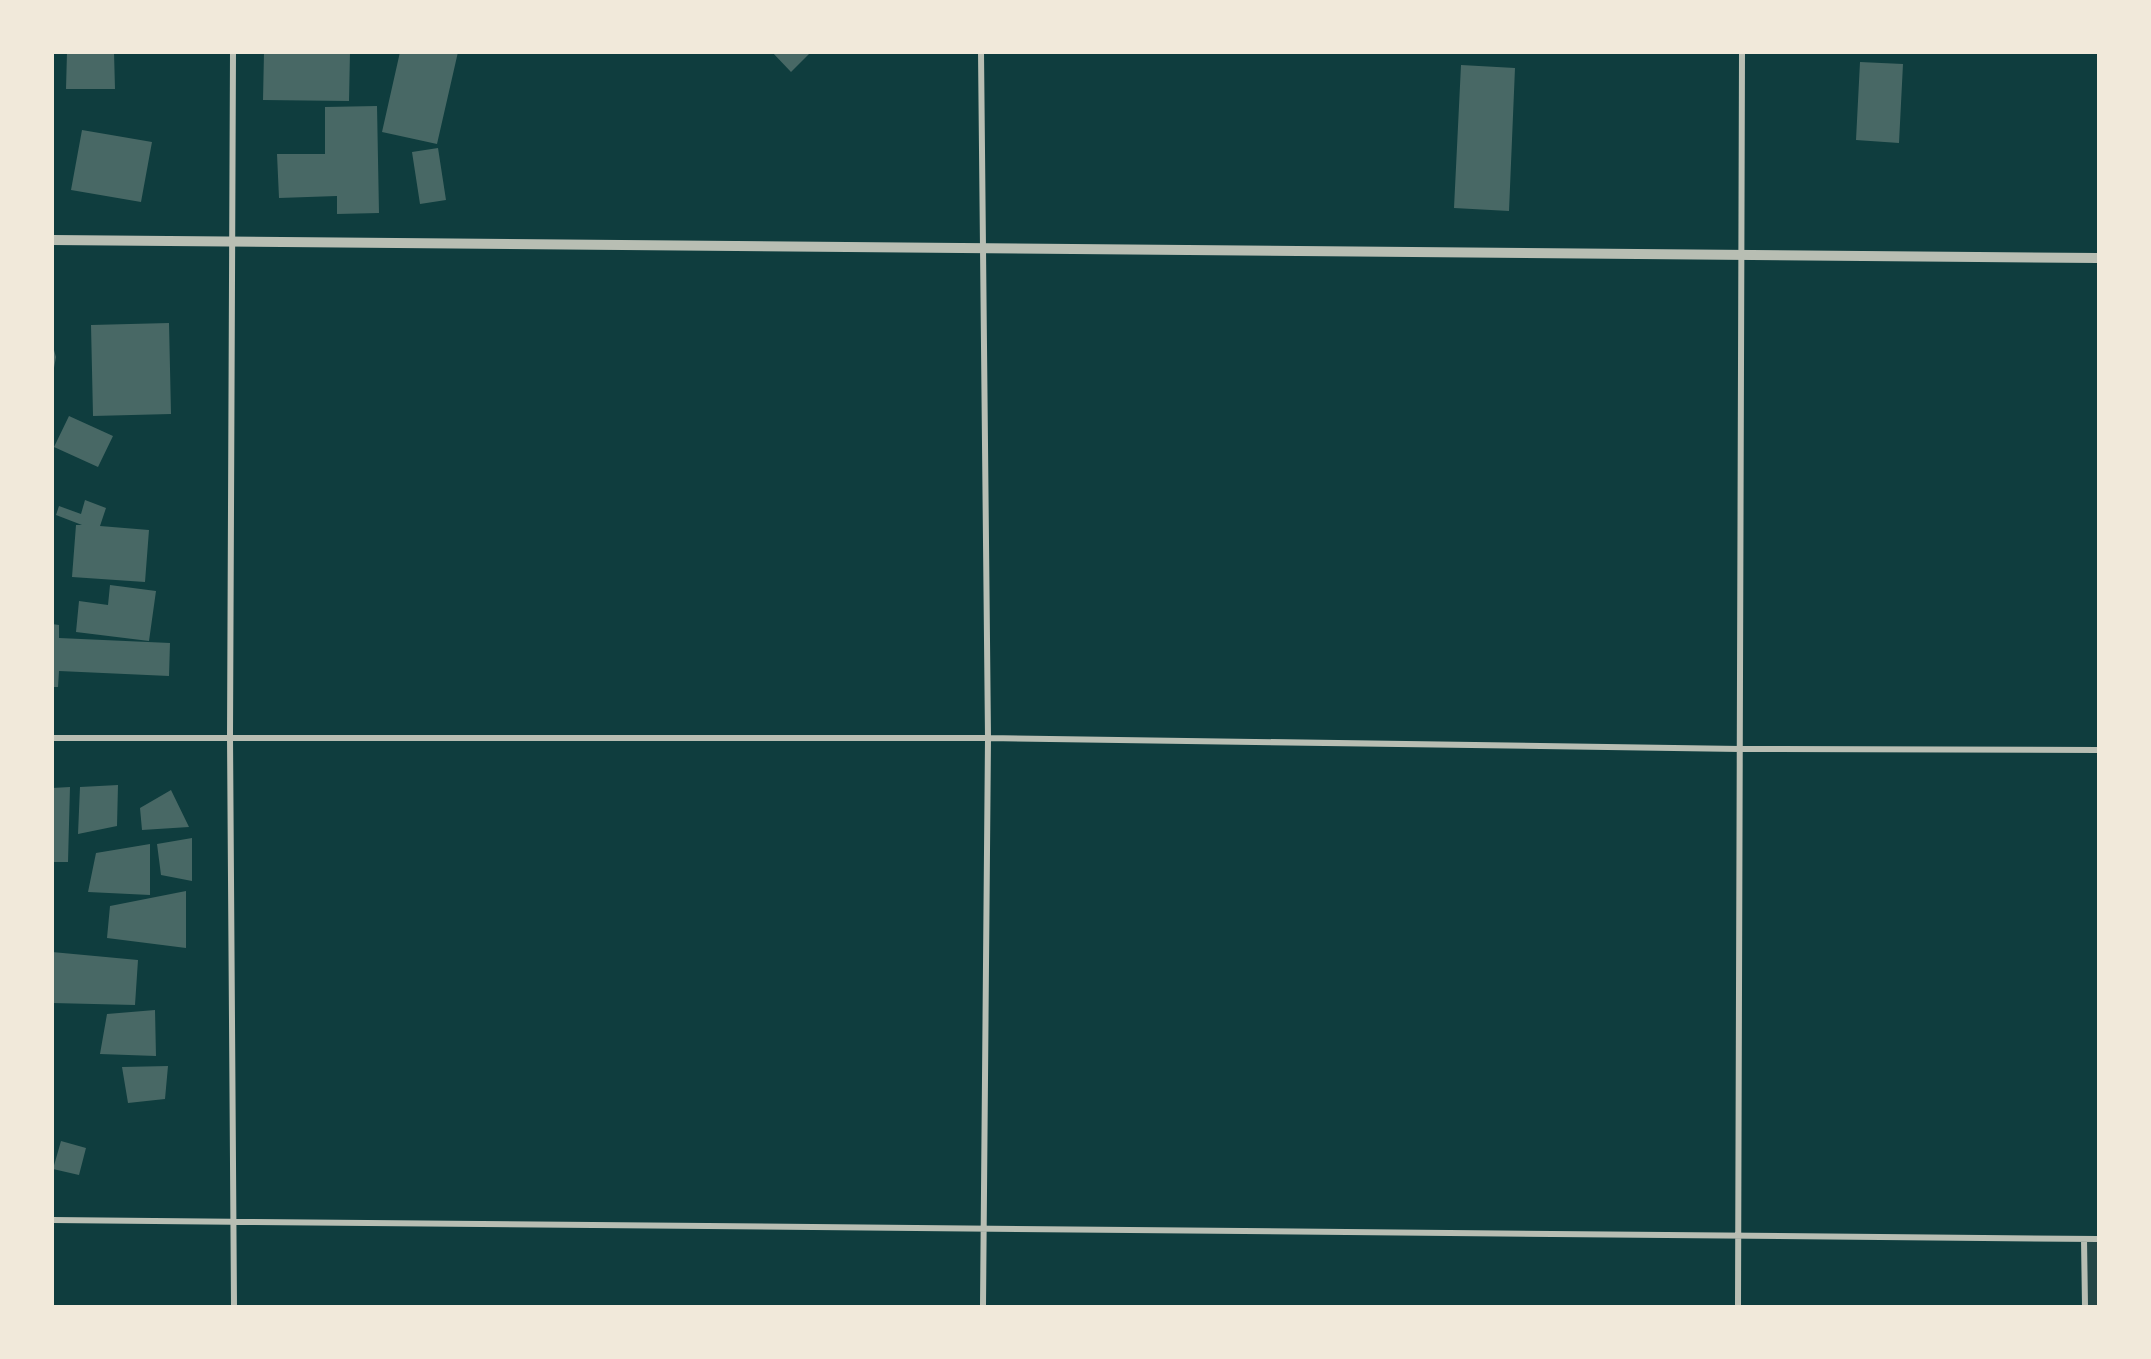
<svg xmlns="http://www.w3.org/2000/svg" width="2151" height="1359" viewBox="0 0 2151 1359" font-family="'IBM Plex Serif',serif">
<rect width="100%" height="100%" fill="#0f3d3e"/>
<path fill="#244646" d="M2084 1239H2098V1306H2085Z"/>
<path fill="#486865" d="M67 52H114L115 89H66Z
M264 52H350L349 101 263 100Z
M400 52H458L437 144 382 132Z
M772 52H811L791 72Z
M1860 62 1903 64 1899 143 1856 140Z
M1461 65 1515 68 1509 211 1454 208Z
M377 106 379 213 337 214V196L279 198 277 154H325V107Z
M82 130 152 142 141 202 71 190Z
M438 148 446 200 420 204 412 152Z
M169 323 171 414 93 416 91 325Z
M52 343 56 357 54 368H52Z
M69 416 113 436 98 467 54 447Z
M85 500 106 508 100 526 149 530 145 582 72 577 76 525H82L56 515 59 506 81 514Z
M110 585 156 591 149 641 76 632 79 601 108 605Z
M52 624 59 625V638L170 643 169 676 59 671 58 687H52Z
M118 785 117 826 78 834 80 787Z
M70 787 68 862H52V788Z
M171 790 189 827 142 830 140 808Z
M192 838V881L161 875 157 844Z
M150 844V895L88 892 96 853Z
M186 891V948L107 938 110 906Z
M52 952 138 960 135 1005 52 1003Z
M155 1010 156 1056 100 1054 107 1014Z
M168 1066 165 1099 128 1103 122 1067Z
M61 1141 86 1148 79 1175 53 1169Z"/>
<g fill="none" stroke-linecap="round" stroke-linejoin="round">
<path stroke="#b8beb3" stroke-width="6" d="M233 52 230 737 234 1306
M981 52 988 738 983 1306
M52 738H988L1740 749 2098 750
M52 1220 2098 1239
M2084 1239 2085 1306
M1738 1306 1742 52"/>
<path stroke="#b8beb3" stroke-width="10" d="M52 240 2098 258"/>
</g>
<rect width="2151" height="1359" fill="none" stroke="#f1e9da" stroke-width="108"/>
</svg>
